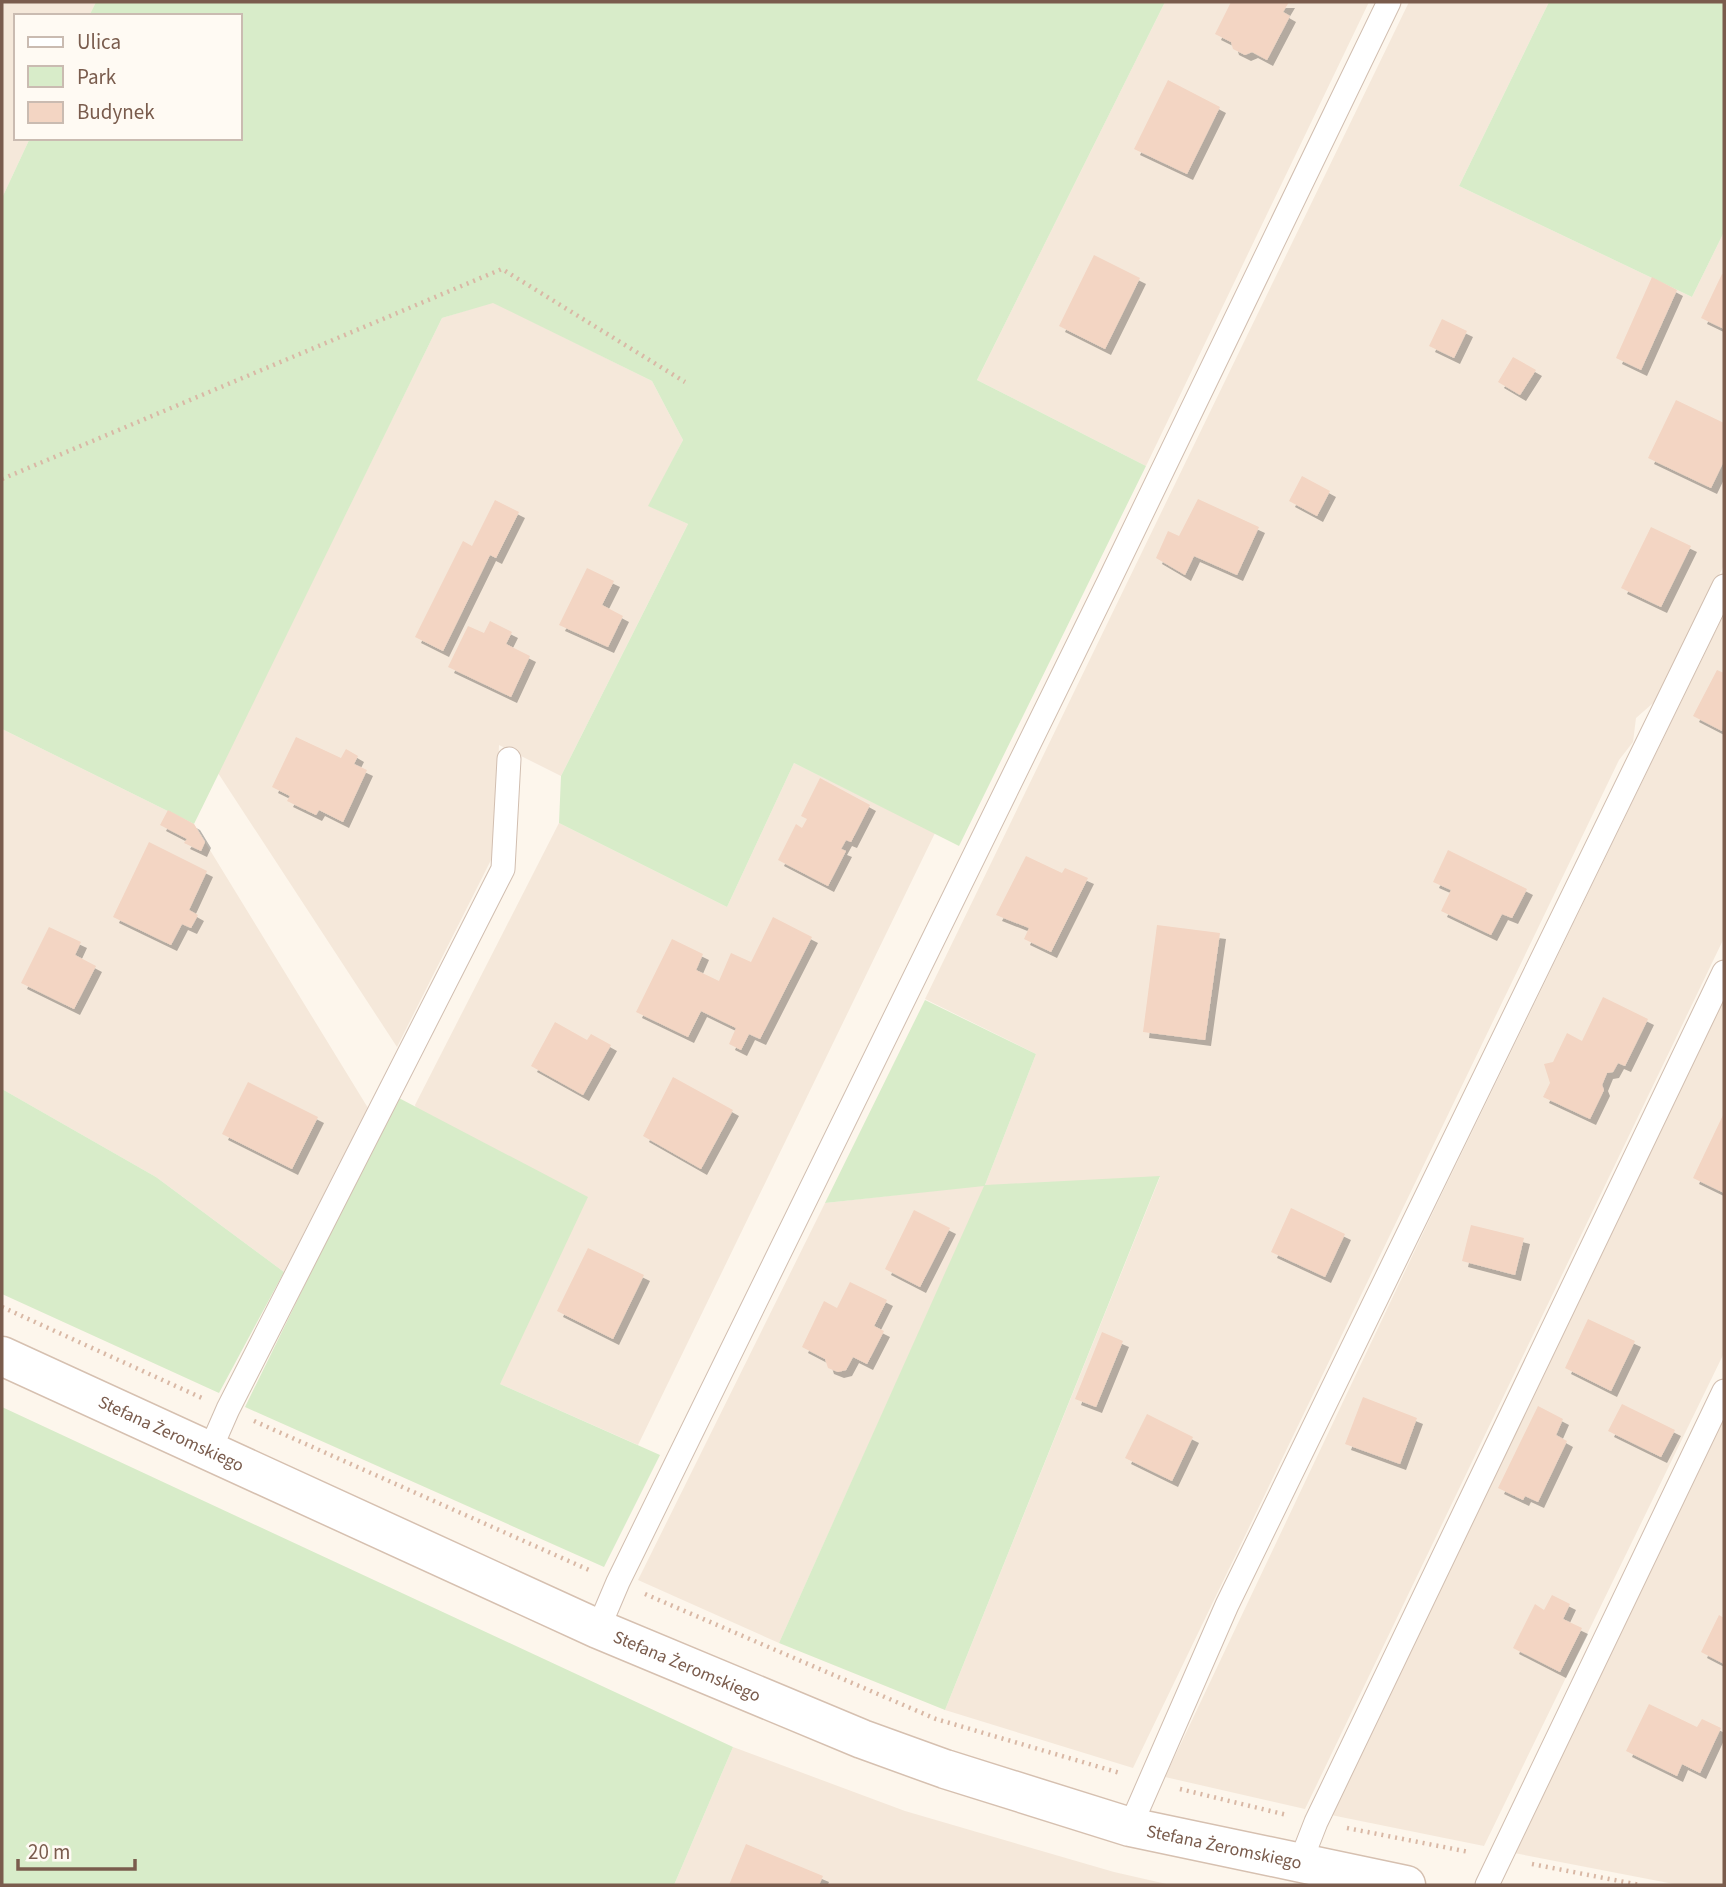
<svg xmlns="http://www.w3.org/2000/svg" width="1726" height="1887" viewBox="0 0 1726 1887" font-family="'Source Sans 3',sans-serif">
<defs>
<filter id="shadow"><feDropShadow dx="6" dy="6" stdDeviation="0" flood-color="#0004"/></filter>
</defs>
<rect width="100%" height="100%" fill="#fdf6ec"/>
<path fill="#f5e8da" d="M2 2H96L89 16H16V138H30L2 198Z
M1165 2H1369L1146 466 977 380Z
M1409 2H1549L1459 186 1692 297 1724 232V565L1660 697 1636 718 1633 742 1619 760 1133 1768 945 1710 1160 1177 985 1186 779 1643 638 1580 825 1203 985 1185 1036 1054 925 999Z
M493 302 652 381 683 440 649 506 688 524 561 776 499 745 494 854 397 1047 218 773 442 318Z
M1724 614V938L1305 1809 1165 1777 1435 1208Z
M2 729 194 824 368 1108 284 1272 156 1177 2 1089Z
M794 763 935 833 638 1445 500 1384 415 1105 559 823 727 907Z
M1724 999V1353L1484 1846 1331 1815Z
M1724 1418V1885H1679L1514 1853Z
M733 1747 905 1811 1114 1872 1171 1885H674Z"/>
<path fill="#d8ecc9" d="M96 2H1165L977 380 1146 466 959 846 794 763 727 907 559 823 561 776 688 524 648 506 683 440 652 381 493 303 442 318 194 824 2 729V198L30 138H240V16H89Z
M1549 2H1724V232L1692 297 1459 186Z
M925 1000 1036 1054 985 1185 1160 1176 945 1710 779 1643 984 1186 825 1203Z
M2 1089 156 1177 284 1272 219 1393 2 1294Z
M397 1097 588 1197 500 1384 660 1455 604 1567 245 1407Z
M2 1407 733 1747 674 1885H2Z"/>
<path fill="#f3d5c3" filter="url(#shadow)" d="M1231 2H1289L1283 12 1290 16 1267 60 1252 52 1245 55 1233 49 1231 42 1215 34Z
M1168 80 1220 107 1187 174 1134 149Z
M1094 255 1140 278 1105 349 1059 326Z
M1722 274 1724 275V329L1701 318Z
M1652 277 1677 290 1641 370 1616 358Z
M1442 319 1467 331 1454 358 1429 346Z
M1513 357 1536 370 1520 395 1498 382Z
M1676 400 1724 423V461L1711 488 1648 458Z
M1302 476 1330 491 1317 516 1289 501Z
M1198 499 1259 527 1237 575 1194 556 1185 575 1156 558 1168 531 1179 536Z
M495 500 519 512 496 558 490 555 443 651 415 637 463 541 472 546Z
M1651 527 1691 546 1661 607 1621 588Z
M587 568 614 581 602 605 623 616 608 647 559 625Z
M490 621 512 632 506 644 530 656 511 697 448 667 468 626 484 633Z
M1717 670 1724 673 1722 731 1693 716Z
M296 737 341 758 346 749 358 756 354 764 367 770 343 822 319 810 316 815 287 801 290 796 272 787Z
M820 778 870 805 851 842 846 840 841 849 846 851 828 886 778 860 796 824 802 828 807 819 801 816Z
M168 810 194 824 205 842 201 851 184 843 187 839 160 825Z
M149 842 207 871 189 910 198 915 191 928 182 924 171 945 113 917Z
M1448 850 1527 889 1512 918 1502 914 1491 935 1441 911 1451 890 1433 882Z
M1026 856 1062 873 1065 868 1088 878 1051 952 1024 939 1029 928 996 915Z
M773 917 812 937 760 1039 749 1034 741 1050 729 1044 736 1028 701 1011 688 1037 636 1012 672 939 703 954 696 970 719 981 731 953 751 962Z
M1157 925 1220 933 1205 1040 1143 1032Z
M49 927 81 942 75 955 96 966 74 1009 21 983Z
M1603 997 1648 1019 1625 1066 1618 1063 1613 1072 1607 1073 1602 1085 1604 1090 1590 1119 1543 1097 1550 1083 1544 1064 1553 1062 1567 1033 1582 1041Z
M555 1022 587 1040 591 1034 611 1045 583 1095 531 1066Z
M673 1077 733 1110 701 1169 643 1136Z
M248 1082 318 1117 292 1169 222 1134Z
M1724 1113V1193L1693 1178Z
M1291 1208 1345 1234 1325 1277 1271 1252Z
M914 1210 950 1228 920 1287 885 1269Z
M1471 1225 1524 1238 1515 1275 1462 1261Z
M588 1248 644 1275 613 1339 557 1311Z
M850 1282 887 1300 874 1326 884 1331 867 1364 853 1357 846 1370 838 1372 828 1368 825 1359 802 1347 824 1301 837 1308Z
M1588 1319 1635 1341 1611 1391 1565 1368Z
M1102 1332 1123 1341 1096 1407 1075 1399Z
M1363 1397 1417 1418 1400 1464 1345 1444Z
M1622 1404 1675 1430 1661 1457 1608 1431Z
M1538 1406 1563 1419 1556 1435 1567 1441 1538 1502 1525 1496 1523 1500 1498 1488Z
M1147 1414 1193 1437 1172 1481 1125 1458Z
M1552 1595 1570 1604 1563 1619 1582 1628 1560 1672 1513 1648 1535 1604 1544 1610Z
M1719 1615 1724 1618V1664L1701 1652Z
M1649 1704 1697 1727 1702 1719 1721 1728 1700 1773 1682 1764 1677 1776 1626 1751Z
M746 1844 823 1876 819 1885H729Z"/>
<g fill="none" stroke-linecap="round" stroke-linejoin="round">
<g stroke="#d1beb0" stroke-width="25">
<path id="service" d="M210 1450 228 1409 503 869 509 759
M598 1629 618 1582 1109 581 1389 2
M1130 1827 1227 1605 1724 586
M1300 1863 1316 1822 1724 972
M1487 1885 1724 1391"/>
</g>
<g stroke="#d6c0b0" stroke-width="41">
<g id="secondary">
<path id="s1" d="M2 1356 598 1629 862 1739 945 1769 1130 1827 1406 1885"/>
</g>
</g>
<path stroke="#d9b8a5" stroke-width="4.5" stroke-dasharray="2 5" stroke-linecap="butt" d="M2 479 502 269 685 382
M2 1307 202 1398
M254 1421 589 1570
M645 1594 936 1719 1120 1773
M1180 1789 1287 1815
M1347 1828 1469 1852
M1532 1864 1640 1885"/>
<use href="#service" stroke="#fff" stroke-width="23"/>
<use href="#secondary" stroke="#fff" stroke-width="38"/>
</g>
<g text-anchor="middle" stroke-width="5" stroke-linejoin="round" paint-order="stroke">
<g font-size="18" fill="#7a5c4d" stroke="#fffaf3">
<text dy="6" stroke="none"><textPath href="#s1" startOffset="186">Stefana Żeromskiego</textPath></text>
<text dy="6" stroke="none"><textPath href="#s1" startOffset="752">Stefana Żeromskiego</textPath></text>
<text dy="6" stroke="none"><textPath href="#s1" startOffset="1320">Stefana Żeromskiego</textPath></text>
</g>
</g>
<rect width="1726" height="1887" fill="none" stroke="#7a5c4d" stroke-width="7"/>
<rect x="14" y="14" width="228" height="126" fill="#fffaf3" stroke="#cabbb1" stroke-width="2"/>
<rect x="28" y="37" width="35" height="10" fill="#ffffff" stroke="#cabbb1" stroke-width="2"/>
<text x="77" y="49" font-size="21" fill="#7a5c4d">Ulica</text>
<rect x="28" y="66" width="35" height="21" fill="#d8ecc9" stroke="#cabbb1" stroke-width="2"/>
<text x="77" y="84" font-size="21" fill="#7a5c4d">Park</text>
<rect x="28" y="102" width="35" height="21" fill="#f3d5c3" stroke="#cabbb1" stroke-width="2"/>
<text x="77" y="119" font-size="21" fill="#7a5c4d">Budynek</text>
<path d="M18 1859v10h117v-10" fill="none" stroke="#7a5c4d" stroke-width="3.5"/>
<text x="28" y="1859" font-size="21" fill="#7a5c4d" stroke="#fffaf3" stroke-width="5" paint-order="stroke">20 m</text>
</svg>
